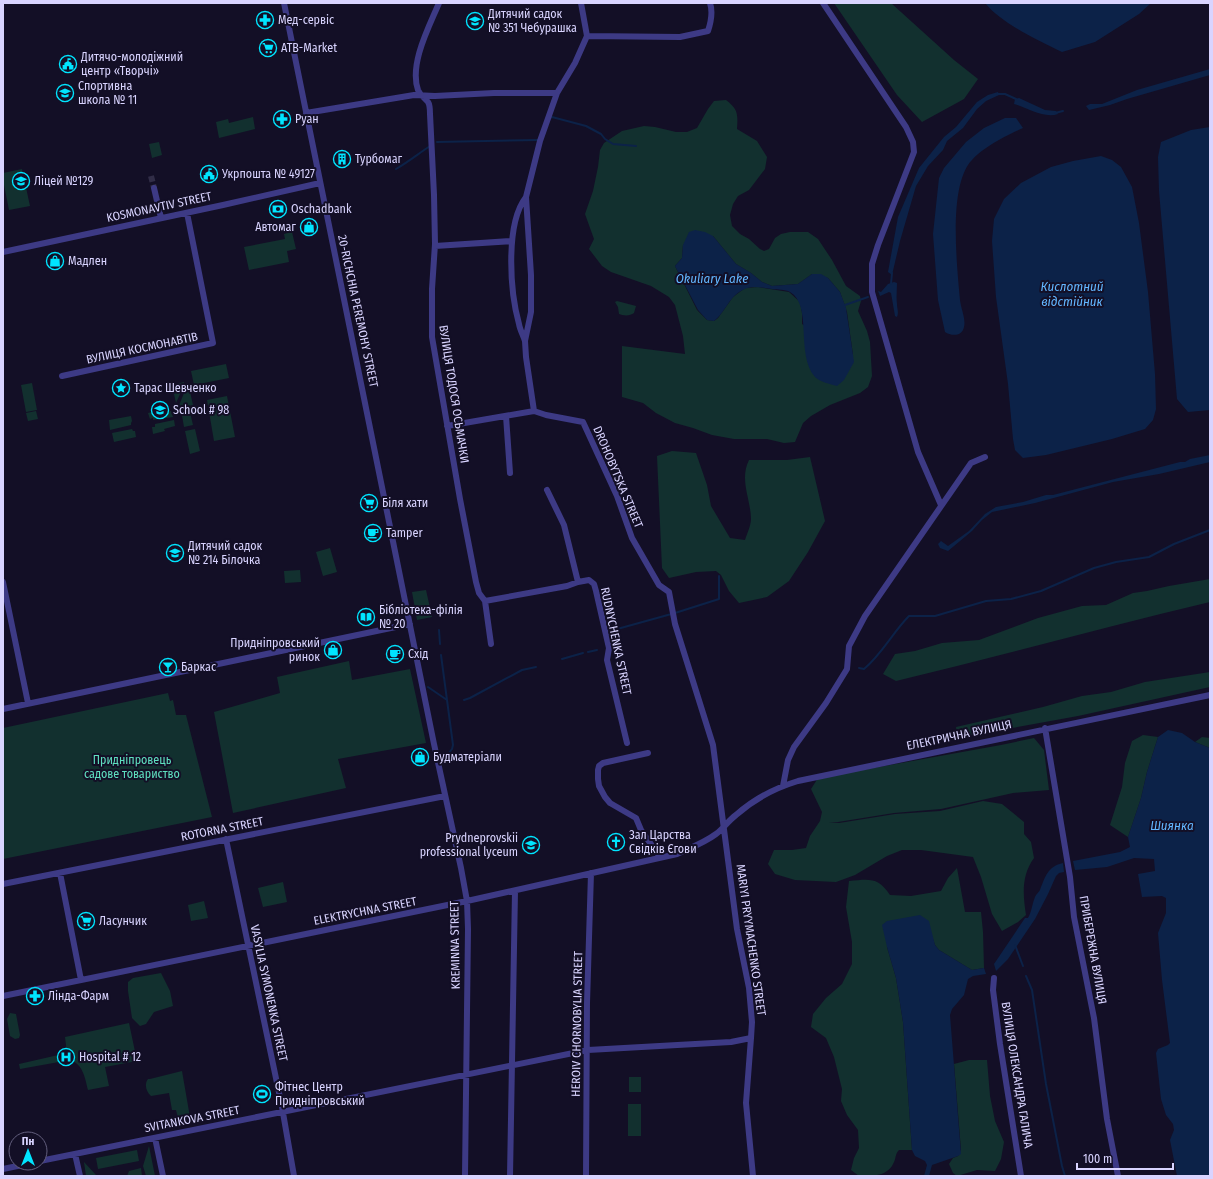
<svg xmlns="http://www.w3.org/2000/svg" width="1213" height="1179" viewBox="0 0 1213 1179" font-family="'Fira Sans Condensed',sans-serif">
<rect width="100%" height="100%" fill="#130f26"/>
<path fill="#12302f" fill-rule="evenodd" d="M834 3H891L954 60 978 79 964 99 922 122 897 95Z
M726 100C738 109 738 114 737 129L757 141 767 157 765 169 749 190 738 196 733 204 730 215 732 226 740 234 749 239 760 249 764 251 769 249 775 238 781 234 790 232H808L818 239 832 260 846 286 860 296 861 301 858 311 867 331 870 342 872 376 868 387 860 393 830 405 811 416 803 423 795 442 784 443 767 439H734L712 435 693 428 675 423 656 413 643 403 622 397V346L685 354 683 336 675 305 669 297 651 286 611 272 602 266 589 249 594 239 585 214 593 191 598 167 600 150 604 143 622 131 644 126 655 127 676 132H687L697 128 708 109 714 101ZM713 236 736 264 751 273 762 282 772 286 798 284 812 274 828 278 840 292 847 312 853 355 802 324V313L800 302 789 292 758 287 745 288 733 297 718 318 714 321 707 320 697 310 675 266 682 258 683 245Z
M253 117 255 129 219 138 216 122 228 119 229 123Z
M159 142 162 155 152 158 149 144Z
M22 169 30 206 9 210 3 180V173Z
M292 232 296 249 287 251 289 262 249 270 244 247 285 239 284 234Z
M617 301 636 306 634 313C630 316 624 316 619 314L618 307 615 302Z
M226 364 229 378 194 385 191 371Z
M184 382V385L176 403 172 385Z
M32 383 37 410 26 412 21 385Z
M188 383 193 405 178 408Z
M227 396 235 437 214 441 207 400Z
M189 408 193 425 184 427 181 410Z
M160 410 161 413 171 411 173 417 153 420V418L150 419 148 413Z
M36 411 38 419 28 421 26 413Z
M131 416 132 421 131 423V425L110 430 109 420Z
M174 420 175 426 164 429 165 431 153 434 152 427H155V424Z
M132 429 133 431H135L136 437 114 442 112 433Z
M195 429 200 451 190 454 185 431Z
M672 451 696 453 707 485 711 506 730 538 745 540C747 534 751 525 751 519 751 500 739 480 749 460H787L810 457 825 521 808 552 789 581 767 597 739 603 729 591 721 575 716 571 696 572 669 578 662 568 657 456Z
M330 548 337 572 323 576 316 552Z
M300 570 301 582 285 583 284 571Z
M1210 579V602C1105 627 1001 656 896 681L883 674 895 654 915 651 942 643 979 640 1038 618 1082 606 1106 605 1133 593 1147 591 1169 586Z
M426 590 432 617 417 620 412 592Z
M349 661 352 680 410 669 426 743 338 759 346 788 233 813 214 712 280 693 277 677Z
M1210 672V687L1078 716 957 738 956 727 1043 707 1082 696 1111 692 1145 682Z
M168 693 170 701 173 700 176 715H186L212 817 3 859V728Z
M1143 735 1158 737 1147 772 1141 798 1128 837 1110 825 1122 787 1125 763 1132 741Z
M1202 737 1210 738V748L1195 742Z
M1034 738 1044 750 1049 790 1013 793 941 809 894 813 838 822H829L839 823 895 814 940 811 983 801 1002 804 1024 822V834L1031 842 1034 858C1021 876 1023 895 1026 915L1018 922 1002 931 992 914 981 877 973 857 921 850H902L887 856 855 875 836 882 795 880 775 874 768 864 774 850H792L806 848 810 836 820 821 822 812 811 789 818 778 1001 745Z
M957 868 965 912H981L983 932 984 968 972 970 939 950 935 945 932 936 887 947 896 978 903 1022 912 1150H899C895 1154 896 1158 894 1162 888 1177 872 1176 859 1176L851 1170 854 1158 859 1148 858 1130 847 1115 841 1101 842 1089 834 1057 826 1038 811 1027 813 1014 826 998 842 984 852 964V942L846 907 849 881C870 879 878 877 890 895L911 896 941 891 948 878Z
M283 882 287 902 263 907 258 888Z
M204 901 208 918 191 921 188 905Z
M161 973 170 991 173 1006 154 1012 146 1024 140 1026 132 1018 128 991V982L133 978Z
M10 1013 16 1014 20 1035 19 1038 15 1039 10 1036 7 1019Z
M129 1023 137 1061 105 1067 109 1086 88 1090C85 1078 83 1064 70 1060L20 1069 19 1064 67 1053 65 1037Z
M969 1060H987L990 1096 995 1121 1004 1142 1001 1159 995 1171 977 1170 957 1176 953 1173 949 1164 953 1158 958 1156 961 1150 954 1064Z
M182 1071 191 1123 175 1126 173 1119 178 1118 176 1110H172L169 1093 151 1096C146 1092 144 1084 148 1079H150Z
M629 1077H641V1092H629Z
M628 1104H641V1136H628Z
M149 1146 155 1176H146L143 1166Z
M137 1150 139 1161 98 1169 96 1158Z
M84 1162 96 1175V1176H86Z
M141 1168 142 1176H127L129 1171Z"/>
<path fill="#0c2248" d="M985 3H1151L1139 14 1095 42 1062 52C1038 40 1002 24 985 3Z
M1210 69V75L1127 99 1110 105 1089 110 1086 106 1090 104H1102L1137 90Z
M998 92 999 95 986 101 977 109 963 128 947 141 943 150 928 166 916 186 900 241 892 275 888 272 898 217 919 168 944 137 956 127 977 102 988 95Z
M1019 98 1045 110 1056 111 1058 114C1044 119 1028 108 1014 104L1015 99Z
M1005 118H1016L1023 128C1005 136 979 149 968 165 949 194 957 266 960 300 961 309 966 319 964 327 962 337 951 336 945 332L938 300 933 234 939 178 944 168 966 142 984 128Z
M1210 127V410L1188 412 1177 399 1159 191 1158 157 1161 142 1191 130Z
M1101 156 1112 160 1121 167 1132 187 1139 223 1148 292 1155 374 1156 409 1153 420 1145 429 1112 439 1046 455 1023 458 1015 450 1013 439 1008 384 996 297 992 241 994 219 1004 199 1021 183 1051 167 1073 161Z
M695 230 705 232 713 236 736 264 751 273 762 282 772 286 798 284 812 274H821L828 278 840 292 846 308 853 355 854 362 844 380 837 386C830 384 820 382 815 377 795 354 813 305 790 292 785 289 777 290 772 289 763 288 753 285 745 289 729 295 726 312 714 321L707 320 698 310 675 266 682 258 683 245 689 232Z
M894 282 897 283C897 290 896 297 897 304 897 309 899 312 897 317L895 316 891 293 889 292 880 296 878 291 881 292 888 284Z
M1210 455V462L1159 474 1113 482 1035 503 992 512 982 520 972 531 948 551 940 548 938 544 941 541 948 546 969 531 985 514 996 507 1023 502 1046 495H1053L1180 462H1185L1190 459Z
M1168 730 1182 733 1195 742 1210 748V1176H1177L1170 1140 1174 1130 1173 1124 1166 1115 1161 1099 1156 1053 1158 1049 1168 1045 1170 1043 1162 980 1158 933 1166 913V898L1162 896 1142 897 1138 874 1155 871 1154 859 1134 858 1107 867 1075 870 1073 861 1120 852 1130 847 1128 837 1141 798 1147 772 1158 737Z
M1063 863 1064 872 1059 873 1056 876 1048 894 1035 919 1008 959 996 971 994 964 1025 918H1028C1032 911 1032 904 1035 897 1036 894 1039 892 1040 890 1045 877 1048 866 1063 863Z
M920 915 929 921 935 945 939 950 972 970 984 968 986 974 973 976 968 979 964 995 952 1009 950 1015 961 1154 958 1156 932 1165 929 1176H924L927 1165 925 1161 915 1156 912 1150 903 1022 896 978 887 947 882 925 887 921Z"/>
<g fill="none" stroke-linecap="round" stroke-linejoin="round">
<path stroke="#0c2248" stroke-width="2" d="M997 94H1005L1016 99
M1055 113 1063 111
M550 118 552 117 586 126 601 134 605 139 613 144 636 146
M437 142 538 140
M396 169C408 162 418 154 430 146
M891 284 892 273
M845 305 868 297
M439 630 440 644
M610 631 675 613 719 599V576
M588 652 597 650
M441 655 453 745 452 749 445 758
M562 659 583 653
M859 668 864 669C882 654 893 632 909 616H935L986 601 1011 599 1041 591 1094 568 1116 562 1149 557 1174 544 1210 530
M428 687 447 700
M464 700 470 698 522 670 536 667
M1015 945 1023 966
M1026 976 1032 990 1046 1084 1062 1166 1065 1176"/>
<path stroke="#312d47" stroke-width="6" stroke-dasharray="6 3" stroke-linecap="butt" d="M151 176 154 188"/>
<path stroke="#3d3a85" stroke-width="6" d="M284 3 434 744 461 868 467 901 468 929 465 1176
M439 3C429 27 409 64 418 90 420 95 424 97 428 102 430 105 430 110 430 114L434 195 435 244 432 289V337L460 499 476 582 479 593 485 601 567 586 578 582
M581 3 587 36 575 63 557 93 540 141 526 197 531 275V312L525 341 526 357 534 411 546 415 583 422 617 496 632 538 659 585 669 592 675 624 713 745 737 929 749 988 752 1022 751 1038 746 1103 753 1176
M823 3 906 127 913 142 914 152 878 245 872 264V292L918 452 941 505
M587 36 680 37 708 31C711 22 713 12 710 3
M306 113 414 95 435 96 494 93H557
M154 188 161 218
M435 246 512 241
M3 252 223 205 320 183
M525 341C523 335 520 330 519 324 510 292 505 224 526 197
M62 376 213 343 187 213
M506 416 510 473
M447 426 534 411
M547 490 564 525 578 582 589 580 594 584 596 591 609 648 607 660 627 743
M3 582 28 703
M485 601 491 644
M3 709 410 624
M1045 728 1070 877 1074 917 1094 1018 1107 1119 1118 1176
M648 753 603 763 599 766 598 770V779L599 786 605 797 610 803 636 818 641 830 660 857
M783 786 788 760 794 747 826 703 847 669 849 646 865 616 971 463 985 457
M226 839 282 1107 294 1176
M60 873 81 980
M3 884 445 796
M994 978 993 990 1000 1044 1021 1176
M3 996 467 901 677 854C690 848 704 843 716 834 723 829 728 821 736 815 754 799 775 788 798 781L1210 695
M155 1138 163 1176
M75 1154 80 1176
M40 1161 588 1050 731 1042 751 1038
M3 1169 32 1163
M510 1176 515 891
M586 1176 587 1003 591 873"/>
</g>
<defs>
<g id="pharmacy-ring" transform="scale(0.9)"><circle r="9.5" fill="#130f26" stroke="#00e5ff" stroke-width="1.5"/><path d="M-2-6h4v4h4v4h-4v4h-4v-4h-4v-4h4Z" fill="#00e5ff"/></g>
<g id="school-ring" transform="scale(0.9)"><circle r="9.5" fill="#130f26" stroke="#00e5ff" stroke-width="1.5"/><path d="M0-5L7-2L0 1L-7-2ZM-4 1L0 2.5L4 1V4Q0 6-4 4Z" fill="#00e5ff"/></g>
<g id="supermarket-ring" transform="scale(0.9)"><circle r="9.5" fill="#130f26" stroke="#00e5ff" stroke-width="1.5"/><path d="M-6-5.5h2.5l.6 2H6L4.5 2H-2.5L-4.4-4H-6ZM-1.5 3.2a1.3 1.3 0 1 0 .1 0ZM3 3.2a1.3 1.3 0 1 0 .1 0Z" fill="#00e5ff"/></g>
<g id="civic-ring" transform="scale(0.9)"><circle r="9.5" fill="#130f26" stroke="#00e5ff" stroke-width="1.5"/><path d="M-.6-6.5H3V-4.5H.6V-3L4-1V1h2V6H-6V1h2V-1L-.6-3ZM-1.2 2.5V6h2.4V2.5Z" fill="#00e5ff"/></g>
<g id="building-ring" transform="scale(0.9)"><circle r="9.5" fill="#130f26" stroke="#00e5ff" stroke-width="1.5"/><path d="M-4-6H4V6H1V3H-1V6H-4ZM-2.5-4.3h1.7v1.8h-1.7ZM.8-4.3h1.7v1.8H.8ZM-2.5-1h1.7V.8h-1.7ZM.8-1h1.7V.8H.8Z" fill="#00e5ff"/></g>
<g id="bank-ring" transform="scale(0.9)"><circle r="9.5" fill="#130f26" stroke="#00e5ff" stroke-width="1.5"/><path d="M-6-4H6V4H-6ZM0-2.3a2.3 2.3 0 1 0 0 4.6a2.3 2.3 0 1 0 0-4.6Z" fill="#00e5ff"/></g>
<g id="shop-ring" transform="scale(0.9)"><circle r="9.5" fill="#130f26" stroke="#00e5ff" stroke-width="1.5"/><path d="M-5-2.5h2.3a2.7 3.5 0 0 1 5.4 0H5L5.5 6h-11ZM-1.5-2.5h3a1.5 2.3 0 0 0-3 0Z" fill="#00e5ff"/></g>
<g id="sight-ring" transform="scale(0.9)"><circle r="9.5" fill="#130f26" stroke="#00e5ff" stroke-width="1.5"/><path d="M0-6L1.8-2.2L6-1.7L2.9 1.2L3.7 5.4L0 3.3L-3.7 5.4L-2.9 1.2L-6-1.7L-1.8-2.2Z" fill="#00e5ff"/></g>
<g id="cafe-ring" transform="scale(0.9)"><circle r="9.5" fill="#130f26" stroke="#00e5ff" stroke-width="1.5"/><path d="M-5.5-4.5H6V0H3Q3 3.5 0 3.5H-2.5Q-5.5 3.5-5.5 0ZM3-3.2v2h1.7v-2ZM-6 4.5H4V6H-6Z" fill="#00e5ff"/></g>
<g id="library-ring" transform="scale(0.9)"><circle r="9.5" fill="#130f26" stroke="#00e5ff" stroke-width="1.5"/><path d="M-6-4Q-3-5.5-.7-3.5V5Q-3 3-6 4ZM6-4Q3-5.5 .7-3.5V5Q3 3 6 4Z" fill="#00e5ff"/></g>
<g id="bar-ring" transform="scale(0.9)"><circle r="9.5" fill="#130f26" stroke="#00e5ff" stroke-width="1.5"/><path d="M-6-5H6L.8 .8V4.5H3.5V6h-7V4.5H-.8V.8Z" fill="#00e5ff"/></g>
<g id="church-ring" transform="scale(0.9)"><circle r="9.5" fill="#130f26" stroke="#00e5ff" stroke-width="1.5"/><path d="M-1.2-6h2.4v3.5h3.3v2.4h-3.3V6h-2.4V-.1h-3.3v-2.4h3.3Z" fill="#00e5ff"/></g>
<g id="hospital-ring" transform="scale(0.9)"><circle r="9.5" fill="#130f26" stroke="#00e5ff" stroke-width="1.5"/><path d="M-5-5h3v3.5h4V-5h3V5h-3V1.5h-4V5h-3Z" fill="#00e5ff"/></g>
<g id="stadium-ring" transform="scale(0.9)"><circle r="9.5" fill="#130f26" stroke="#00e5ff" stroke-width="1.5"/><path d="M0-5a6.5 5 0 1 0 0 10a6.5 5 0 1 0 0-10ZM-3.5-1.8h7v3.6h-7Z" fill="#00e5ff"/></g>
</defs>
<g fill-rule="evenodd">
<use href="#pharmacy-ring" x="265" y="20"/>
<use href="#school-ring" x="475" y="21"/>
<use href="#supermarket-ring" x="268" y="48"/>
<use href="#civic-ring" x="68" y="64"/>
<use href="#school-ring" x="65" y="93"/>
<use href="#pharmacy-ring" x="282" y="119"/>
<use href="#building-ring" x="342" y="159"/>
<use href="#civic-ring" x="209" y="174"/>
<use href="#school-ring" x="21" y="181"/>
<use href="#bank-ring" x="278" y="209"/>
<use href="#shop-ring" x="309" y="227"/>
<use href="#shop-ring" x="55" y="261"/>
<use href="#sight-ring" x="121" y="388"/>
<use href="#school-ring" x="160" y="410"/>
<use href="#supermarket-ring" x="369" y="503"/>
<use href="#cafe-ring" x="373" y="533"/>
<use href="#school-ring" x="175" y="553"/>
<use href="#library-ring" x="366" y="617"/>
<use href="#shop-ring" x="333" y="650"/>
<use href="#cafe-ring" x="395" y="654"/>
<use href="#bar-ring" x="168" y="667"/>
<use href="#shop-ring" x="420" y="757"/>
<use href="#church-ring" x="616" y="842"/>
<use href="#school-ring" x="531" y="845"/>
<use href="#supermarket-ring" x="86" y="921"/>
<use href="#pharmacy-ring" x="35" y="996"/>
<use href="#hospital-ring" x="66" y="1057"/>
<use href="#stadium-ring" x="262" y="1094"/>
</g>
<g text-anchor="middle" stroke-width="4" stroke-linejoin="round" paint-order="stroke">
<g font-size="12" fill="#d9d4ff" stroke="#130f26" text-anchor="start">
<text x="488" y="18">Дитячий садок<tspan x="488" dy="14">№ 351 Чебурашка</tspan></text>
<text x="278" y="24">Мед-сервіс</text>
<text x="281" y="52">ATB-Market</text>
<text x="81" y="61">Дитячо-молодіжний<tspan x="81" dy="14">центр «Творчі»</tspan></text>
<text x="78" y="90">Спортивна<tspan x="78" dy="14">школа № 11</tspan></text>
<text x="295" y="123">Руан</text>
<text x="355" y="163">Турбомаг</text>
<text x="222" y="178">Укрпошта № 49127</text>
<text x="34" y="185">Ліцей №129</text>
<text x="291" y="213">Oschadbank</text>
<text x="296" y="231" text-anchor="end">Автомаг</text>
<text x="68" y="265">Мадлен</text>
<text x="134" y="392">Тарас Шевченко</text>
<text x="173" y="414">School # 98</text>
<text x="382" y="507">Біля хати</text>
<text x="386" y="537">Tamper</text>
<text x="188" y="550">Дитячий садок<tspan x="188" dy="14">№ 214 Білочка</tspan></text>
<text x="379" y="614">Бібліотека-філія<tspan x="379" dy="14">№ 20</tspan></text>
<text x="320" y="647" text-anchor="end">Придніпровський<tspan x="320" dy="14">ринок</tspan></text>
<text x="408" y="658">Схід</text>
<text x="181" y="671">Баркас</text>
<text x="433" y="761">Будматеріали</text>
<text x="629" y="839">Зал Царства<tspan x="629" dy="14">Свідків Єгови</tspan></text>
<text x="518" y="842" text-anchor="end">Prydneprovskii<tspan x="518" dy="14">professional lyceum</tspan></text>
<text x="99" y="925">Ласунчик</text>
<text x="48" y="1000">Лінда-Фарм</text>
<text x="79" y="1061">Hospital # 12</text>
<text x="275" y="1091">Фітнес Центр<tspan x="275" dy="14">Придніпровський</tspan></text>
</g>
<g font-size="12" fill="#d9d4ff" stroke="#130f26">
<text transform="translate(159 207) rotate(-12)" y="4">KOSMONAVTIV STREET</text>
<text transform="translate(358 311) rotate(78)" y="4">20-RICHCHIA PEREMOHY STREET</text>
<text transform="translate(142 348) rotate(-12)" y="4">ВУЛИЦЯ КОСМОНАВТІВ</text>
<text transform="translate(454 394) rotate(81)" y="4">ВУЛИЦЯ ТОДОСЯ ОСЬМАЧКИ</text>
<text transform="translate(618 477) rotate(67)" y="4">DROHOBYTSKA STREET</text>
<text transform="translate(616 641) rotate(78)" y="4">RUDNYCHENKA STREET</text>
<text transform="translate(959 735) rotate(-12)" y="4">ЕЛЕКТРИЧНА ВУЛИЦЯ</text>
<text transform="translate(222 829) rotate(-11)" y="4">ROTORNA STREET</text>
<text transform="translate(365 911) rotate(-11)" y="4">ELEKTRYCHNA STREET</text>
<text transform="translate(751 940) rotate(82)" y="4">MARIYI PRYYMACHENKO STREET</text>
<text transform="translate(455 945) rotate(-91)" y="4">KREMINNA STREET</text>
<text transform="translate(1093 950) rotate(80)" y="4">ПРИБЕРЕЖНА ВУЛИЦЯ</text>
<text transform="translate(269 993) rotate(78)" y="4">VASYLIA SYMONENKA STREET</text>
<text transform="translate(577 1024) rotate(-89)" y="4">HEROIV CHORNOBYLIA STREET</text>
<text transform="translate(1017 1075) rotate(81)" y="4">ВУЛИЦЯ ОЛЕКСАНДРА ГАЛИЧА</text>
<text transform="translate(192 1119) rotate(-11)" y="4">SVITANKOVA STREET</text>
</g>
<g font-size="12" fill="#5fe0c0" stroke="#130f26">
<text x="132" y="764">Придніпровець<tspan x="132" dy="14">садове товариство</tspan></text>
</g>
<g font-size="13" font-style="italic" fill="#62b6ff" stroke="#130f26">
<text x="712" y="283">Okuliary Lake</text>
<text x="1072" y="291">Кислотний<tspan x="1072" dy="15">відстійник</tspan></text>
<text x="1172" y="830">Шиянка</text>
</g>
</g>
<rect width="1213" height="1179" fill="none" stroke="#d9d4ff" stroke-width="8"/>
<g transform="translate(28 1151)"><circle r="19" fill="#130f26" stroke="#625e7d"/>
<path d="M0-3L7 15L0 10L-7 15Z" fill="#00e5ff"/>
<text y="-6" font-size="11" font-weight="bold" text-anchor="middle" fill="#d9d4ff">Пн</text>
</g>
<path d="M1077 1163v6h96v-6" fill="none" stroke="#d9d4ff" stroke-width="2"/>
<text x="1083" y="1163" font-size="12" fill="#d9d4ff" stroke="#130f26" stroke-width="3" paint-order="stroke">100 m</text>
</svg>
